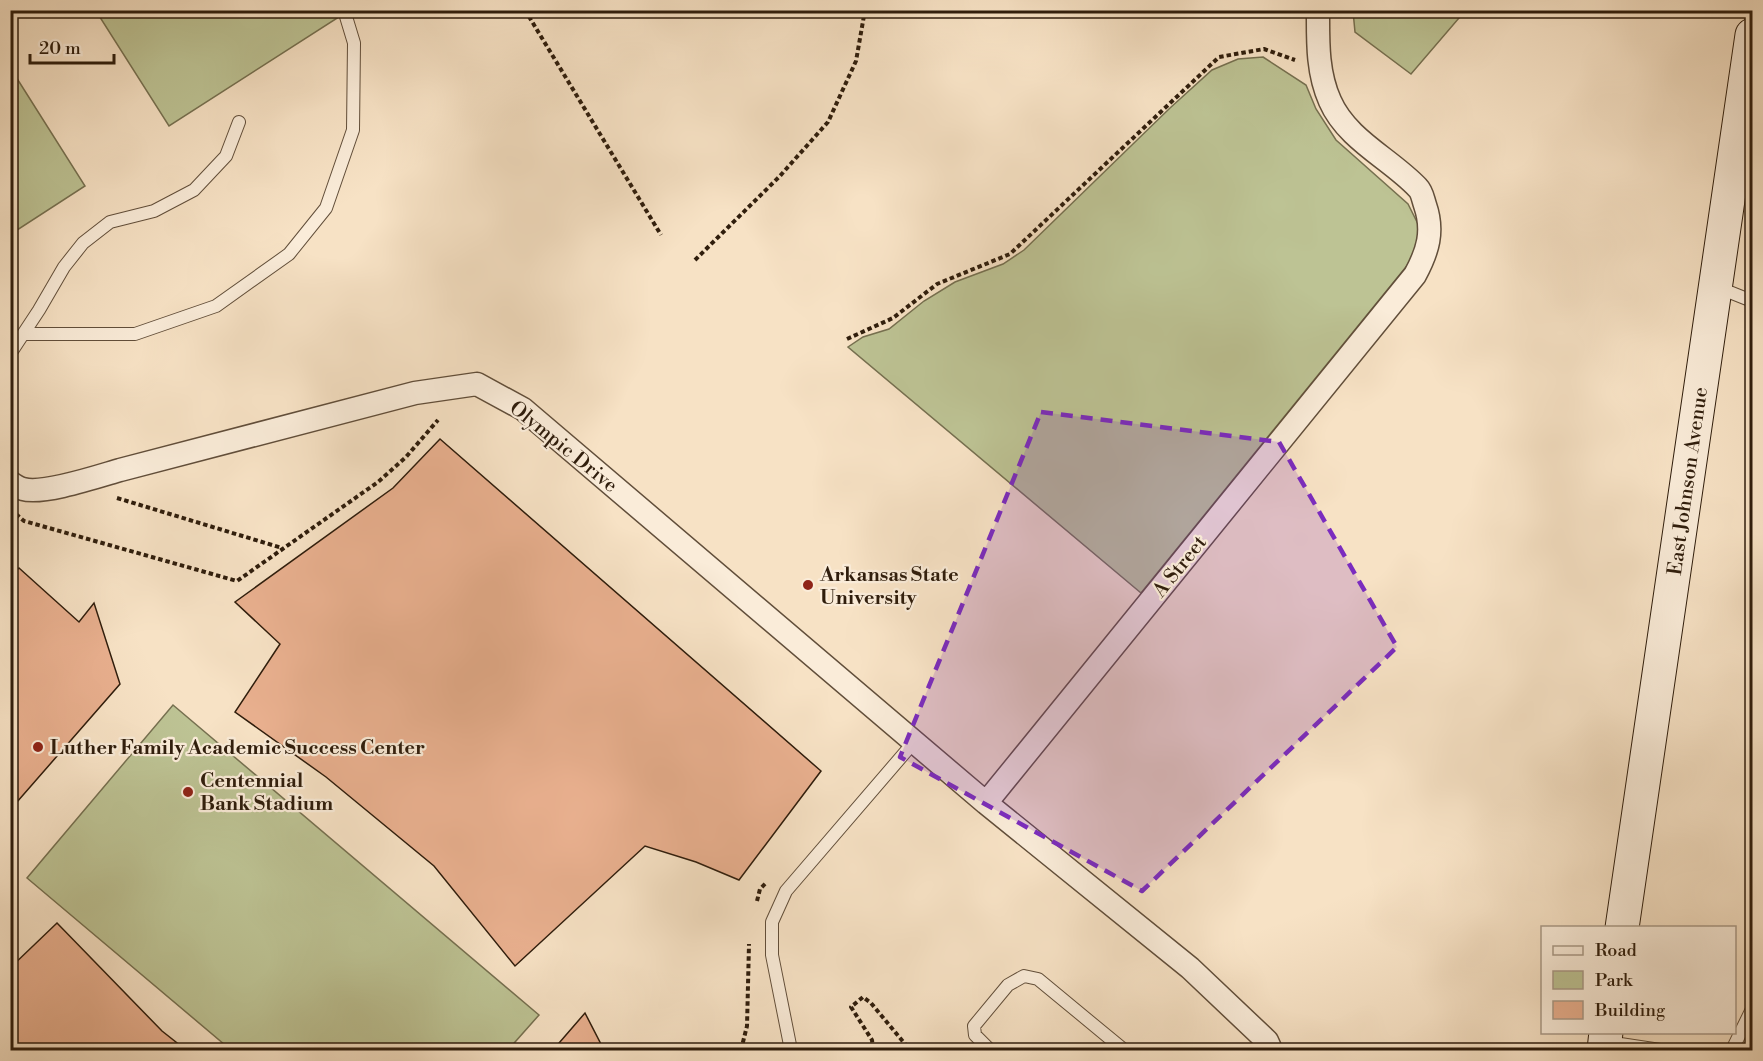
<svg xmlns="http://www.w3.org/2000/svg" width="1763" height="1061" viewBox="0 0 1763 1061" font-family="'Libre Bodoni',serif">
<rect width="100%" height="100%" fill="#f7e2c5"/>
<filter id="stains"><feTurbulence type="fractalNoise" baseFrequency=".00333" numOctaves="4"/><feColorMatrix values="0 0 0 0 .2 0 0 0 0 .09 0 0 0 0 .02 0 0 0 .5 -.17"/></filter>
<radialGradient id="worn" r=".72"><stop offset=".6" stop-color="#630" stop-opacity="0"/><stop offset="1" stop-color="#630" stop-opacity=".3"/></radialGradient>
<path fill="#bdc394" stroke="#767050" stroke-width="1.5" d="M339 10 342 15 169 126 96 11Z
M1353 11V10L1465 11 1411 74 1355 32Z
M1263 57 1306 85 1316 109 1336 140 1408 204 1418 224V245L1410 262 1141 593 848 347 863 337 889 329 924 301 955 282 1003 264 1024 250 1170 108 1212 70 1238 59Z
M11 69 85 186 11 234H10Z
M173 705 539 1015 508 1050H231L27 878Z"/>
<path fill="#e9b08f" stroke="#2f1d0c" stroke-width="1.5" d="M440 439 821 771 739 880 696 862 645 846 515 966 434 866 326 777 235 712 280 644 235 602 393 488Z
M19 568 79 622 94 603 120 684 10 810V576Z
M57 923 162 1031 186 1050H10V968Z
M585 1013 604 1050H553Z"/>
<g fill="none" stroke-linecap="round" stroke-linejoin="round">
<g stroke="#614e3a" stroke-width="14">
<path id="lane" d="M1717 287 1752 301
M24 334H135L216 306 289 254 326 208 353 130 354 43 344 10
M10 354 39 310 64 267 83 243 110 222 154 211 194 190 226 156 239 122
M1607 1042 1660 1050
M791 1050 772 955V922L786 891 914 742
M990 1050 975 1035 974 1026 1008 985 1024 976 1038 979 1124 1050
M1732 1050 1752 1009"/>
</g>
<g stroke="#614e3a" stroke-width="25">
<path id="street" d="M10 482C14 485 18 488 23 489 43 495 99 476 120 470L415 393 477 384 523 409 986 803 1190 968 1267 1041 1271 1050
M986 803 1415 275C1428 251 1434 231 1425 205 1423 199 1422 192 1418 188 1391 159 1347 140 1330 101 1317 72 1318 41 1318 10"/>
</g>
<g stroke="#2f1d0c" stroke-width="35">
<path id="secondary" d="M1622 928 1752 35
M1604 1050 1606 1032"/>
</g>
<path stroke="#2f1d0c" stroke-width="4" stroke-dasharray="4.5 3" stroke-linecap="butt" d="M525 10 661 235
M695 260 779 177 828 122 856 61 865 10
M847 339 893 318 937 284 1010 254 1219 57 1264 49 1295 60
M117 498 282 548
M16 514 24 521 237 581 378 482 406 457 438 420
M757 901 760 889 767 882
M741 1050 747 1026 749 944
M873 1050 872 1040 851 1007 863 997 871 1003 905 1044 907 1050"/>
<use href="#lane" stroke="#faecd9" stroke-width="12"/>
<use href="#street" stroke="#faecd9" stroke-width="22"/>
<use href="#secondary" stroke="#faecd9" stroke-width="33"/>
</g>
<path fill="#7b2cbf" fill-opacity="0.2" stroke="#7b2cbf" stroke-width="4.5" stroke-dasharray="12 8" stroke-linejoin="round" d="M1041 412 1279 442 1397 647 1142 891 900 757Z"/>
<g fill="#8f2418" stroke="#faecd9" stroke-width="2">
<circle cx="808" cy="585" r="6"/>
<circle cx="38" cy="747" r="6"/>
<circle cx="188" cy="792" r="6"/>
</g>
<g text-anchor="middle" stroke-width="4.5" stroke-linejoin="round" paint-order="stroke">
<g font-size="20" fill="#2f1d0c" stroke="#faecd9">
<text transform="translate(564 446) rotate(39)" y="7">Olympic Drive</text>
<text transform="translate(1687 481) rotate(-82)" y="7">East Johnson Avenue</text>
<text transform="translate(1179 566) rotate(-51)" y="7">A Street</text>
</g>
<g font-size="20" font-weight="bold" fill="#2f1d0c" stroke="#faecd9" text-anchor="start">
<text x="820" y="581">Arkansas State<tspan x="820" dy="23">University</tspan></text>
<text x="50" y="754">Luther Family Academic Success Center</text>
<text x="200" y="787">Centennial<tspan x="200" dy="23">Bank Stadium</tspan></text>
</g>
</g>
<rect width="1763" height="1061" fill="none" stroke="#f7e2c5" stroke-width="36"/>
<rect x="12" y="12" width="1739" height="1037" fill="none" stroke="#2f1d0c" stroke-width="3"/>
<rect x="18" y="18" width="1727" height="1025" fill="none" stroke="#2f1d0c" stroke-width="1.5"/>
<rect x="1541" y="926" width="195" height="108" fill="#faecd9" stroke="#a99987" stroke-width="1.5"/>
<rect x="1553" y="946" width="30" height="9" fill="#faecd9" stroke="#a99987" stroke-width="1.5"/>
<text x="1595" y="956" font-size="18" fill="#2f1d0c">Road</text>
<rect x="1553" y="971" width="30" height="18" fill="#bdc394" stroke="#a99987" stroke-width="1.5"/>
<text x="1595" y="986" font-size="18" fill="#2f1d0c">Park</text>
<rect x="1553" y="1001" width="30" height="18" fill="#e9b08f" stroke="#a99987" stroke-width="1.5"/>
<text x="1595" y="1016" font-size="18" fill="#2f1d0c">Building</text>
<path d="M30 54v9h84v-9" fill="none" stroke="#2f1d0c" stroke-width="3"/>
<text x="39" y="54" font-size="18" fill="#2f1d0c" stroke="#faecd9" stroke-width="4.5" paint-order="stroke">20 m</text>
<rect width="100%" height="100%" filter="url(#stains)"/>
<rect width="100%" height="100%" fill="url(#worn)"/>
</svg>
